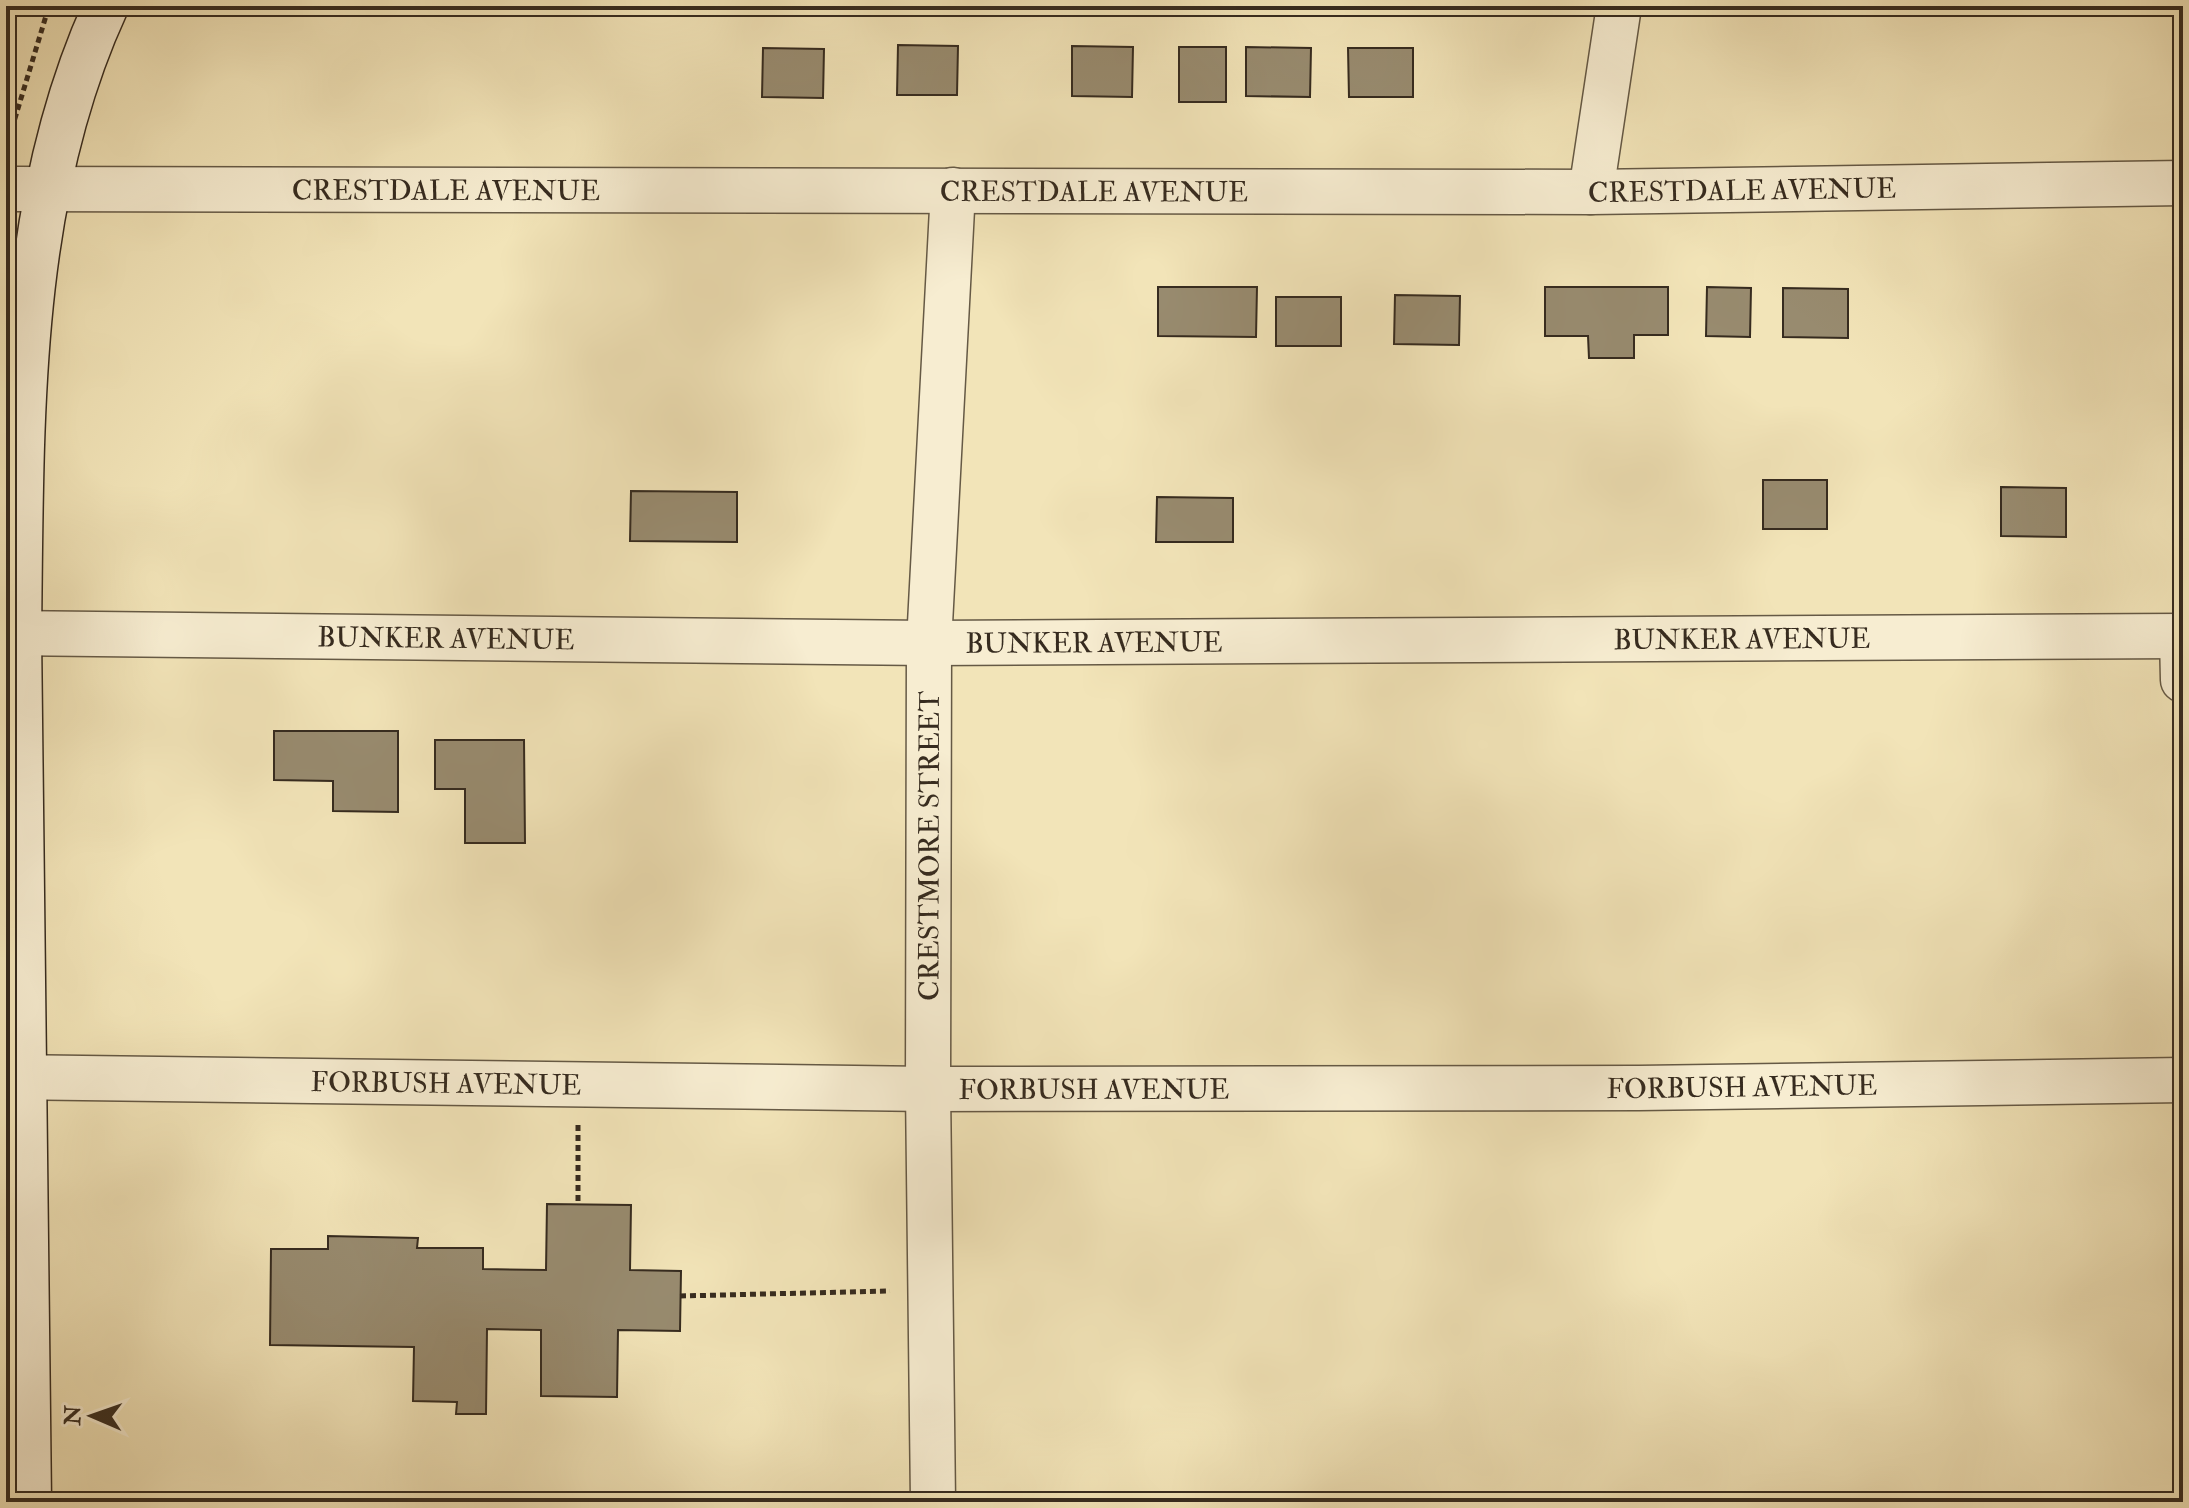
<svg xmlns="http://www.w3.org/2000/svg" width="2189" height="1508" viewBox="0 0 2189 1508" font-family="'IM FELL Double Pica',serif">
<rect width="100%" height="100%" fill="#f2e4b8"/>
<filter id="stains"><feTurbulence type="fractalNoise" baseFrequency=".0025" numOctaves="4"/><feColorMatrix values="0 0 0 0 .2 0 0 0 0 .09 0 0 0 0 .02 0 0 0 .5 -.17"/></filter>
<radialGradient id="worn" r=".72"><stop offset=".6" stop-color="#630" stop-opacity="0"/><stop offset="1" stop-color="#630" stop-opacity=".3"/></radialGradient>
<path fill="#988b6f" stroke="#362b1f" stroke-width="2" d="M898 45 958 46 957 95H897Z
M1072 46 1133 47 1132 97 1072 96Z
M1179 47H1226V102H1179Z
M1246 47 1311 48 1310 97 1246 96Z
M763 48 824 49 823 98 762 97Z
M1348 48H1413V97H1349Z
M1158 287H1257L1256 337 1158 336Z
M1545 287H1668V335H1634V358H1589L1588 336H1545Z
M1707 287 1751 288 1750 337 1706 336Z
M1783 288 1848 289V338L1783 337Z
M1395 295 1460 296 1459 345 1394 344Z
M1276 297H1341V346H1276Z
M1763 480H1827V529H1763Z
M2001 487 2066 488V537L2001 536Z
M631 491 737 492V542L630 541Z
M1157 497 1233 498V542H1156Z
M274 731H398V812L333 811V781L274 780Z
M435 740H524L525 843H465V789H435Z
M547 1204 631 1205 630 1270 681 1271 680 1331 618 1330 617 1397 541 1396V1330L487 1329 486 1414H456L457 1402 413 1401 414 1347 270 1345 271 1249H328V1236L418 1238 417 1248H483V1269L546 1270Z"/>
<g fill="none" stroke-linecap="round" stroke-linejoin="round">
<g stroke="#655945" stroke-width="47">
<g id="street">
<path id="s1" d="M6 189 1591 192 2183 183"/>
<path d="M1591 192 1619 6"/>
<path id="s2" d="M6 633 929 643 2183 636"/>
<path d="M2182 636 2183 680"/>
<path id="s3" d="M6 1077 928 1089 1639 1088 2183 1080"/>
<path id="s4" d="M933 1502 928 1089 929 643 953 190"/>
</g>
</g>
<g stroke="#362b1f" stroke-width="47">
<path id="secondary" d="M29 1502 19 633C22 423 16 201 106 6"/>
</g>
<path stroke="#362b1f" stroke-width="5" stroke-dasharray="6 4" stroke-linecap="butt" d="M6 148 49 6
M578 1201V1125
M680 1296 890 1291"/>
<use href="#street" stroke="#f7edd1" stroke-width="44"/>
<use href="#secondary" stroke="#f7edd1" stroke-width="44"/>
</g>
<g text-anchor="middle" stroke-width="8" stroke-linejoin="round" paint-order="stroke">
<g font-size="28" fill="#362b1f" stroke="#f7edd1">
<text dy="10" stroke="none"><textPath href="#s1" startOffset="440">CRESTDALE AVENUE</textPath></text>
<text dy="10" stroke="none"><textPath href="#s1" startOffset="1736">CRESTDALE AVENUE</textPath></text>
<text dy="10" stroke="none"><textPath href="#s1" startOffset="1088">CRESTDALE AVENUE</textPath></text>
<text dy="10" stroke="none"><textPath href="#s2" startOffset="440">BUNKER AVENUE</textPath></text>
<text dy="10" stroke="none"><textPath href="#s2" startOffset="1736">BUNKER AVENUE</textPath></text>
<text dy="10" stroke="none"><textPath href="#s2" startOffset="1088">BUNKER AVENUE</textPath></text>
<text dy="10" stroke="none"><textPath href="#s4" startOffset="656">CRESTMORE STREET</textPath></text>
<text dy="10" stroke="none"><textPath href="#s3" startOffset="440">FORBUSH AVENUE</textPath></text>
<text dy="10" stroke="none"><textPath href="#s3" startOffset="1736">FORBUSH AVENUE</textPath></text>
<text dy="10" stroke="none"><textPath href="#s3" startOffset="1088">FORBUSH AVENUE</textPath></text>
</g>
</g>
<rect width="2189" height="1508" fill="none" stroke="#f2e4b8" stroke-width="32"/>
<rect x="8" y="8" width="2173" height="1492" fill="none" stroke="#362b1f" stroke-width="4"/>
<rect x="16" y="16" width="2157" height="1476" fill="none" stroke="#362b1f" stroke-width="2"/>
<g transform="translate(92 1416) rotate(272)" stroke="#f7edd1" stroke-width="6" paint-order="stroke">
<path d="M0-6L14 30L0 20L-14 30Z" fill="#362b1f"/>
<text y="-12" font-size="22" font-weight="bold" text-anchor="middle" fill="#362b1f">N</text>
</g>
<rect width="100%" height="100%" filter="url(#stains)"/>
<rect width="100%" height="100%" fill="url(#worn)"/>
</svg>
